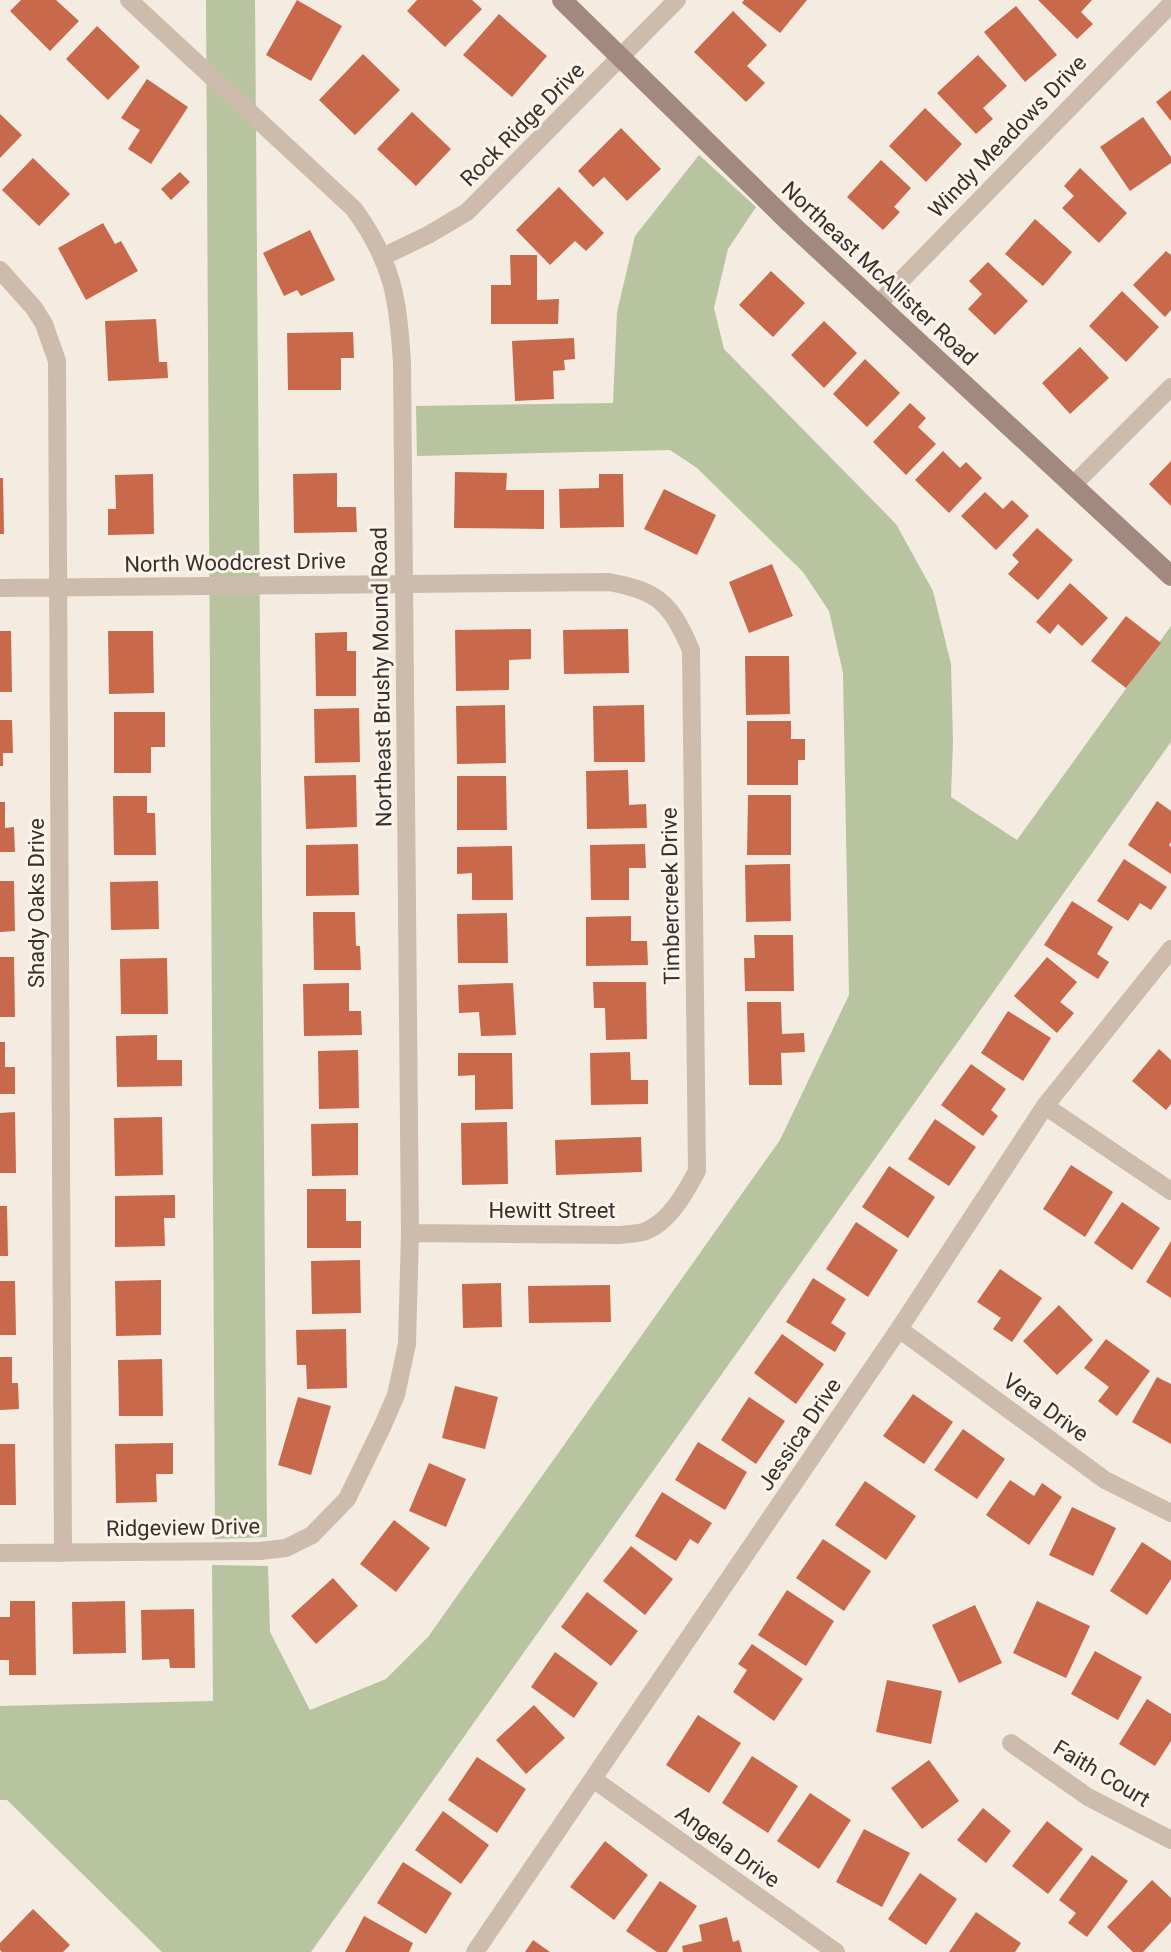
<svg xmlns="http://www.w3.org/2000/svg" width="1171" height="1952" viewBox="0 0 1171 1952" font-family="Roboto,sans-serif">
<rect width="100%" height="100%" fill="#f4ebe1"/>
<path fill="#b8c4a0" d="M206 0H255L267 1537 215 1539Z
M699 155 756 207 728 249 714 308 724 349 896 524 933 591 951 664 953 742 951 797 1017 840 1171 626V742L311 1952H162L7 1800H0V1706L213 1701 212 1565 268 1566 270 1632 310 1710 386 1679 428 1637 780 1140 849 995 843 673 829 611 803 572 697 468 670 450 417 456 416 406 613 403 617 312 635 236Z"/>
<path fill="#c8694b" d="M21 0H56L79 21 50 51 10 11Z
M297 0 342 26 311 81 266 55Z
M417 0H472L482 9 445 47 407 11Z
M744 0H807L780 33 742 3Z
M1038 0H1092L1081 12 1093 24 1077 39Z
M1016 6 1057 55 1025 82 984 32Z
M733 11 767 45 747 66 765 83 746 102 694 52Z
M499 14 547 56 512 97 463 55Z
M97 26 140 67 108 100 66 59Z
M363 54 400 90 355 135 319 100Z
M978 55 1007 86 983 108 993 119 976 134 937 93Z
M147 79 188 107 151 164 128 149 140 130 121 118Z
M1171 90V121L1156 102Z
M925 108 962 144 926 182 889 146Z
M412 112 451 149 416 186 377 149Z
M0 114 22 135 0 158Z
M1143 117 1171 157V163L1130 191 1100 147Z
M621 128 661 169 627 201 604 177 593 187 578 171Z
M33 158 70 194 39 226 2 190Z
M881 160 911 188 894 207 900 212 883 230 847 197Z
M1080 168 1127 213 1099 243 1062 208 1074 196 1064 186Z
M180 172 190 182 171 200 161 189Z
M559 187 604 233 586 251 575 241 550 265 516 230Z
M1035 219 1072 252 1043 286 1005 254Z
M103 223 115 244 121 241 138 271 86 300 58 248Z
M310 230 335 280 301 296 297 290 284 296 263 253Z
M1166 251 1171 255V310L1165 317 1133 285Z
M510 255H537V300L559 299 558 324H491V285H511Z
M988 262 1028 301 995 335 968 309 982 294 969 281Z
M771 271 805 303 773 337 739 305Z
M1122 291 1159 327 1126 362 1089 326Z
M156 319 159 362H167L168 378 108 381 105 321Z
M824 321 857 353 824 388 791 355Z
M353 332 354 358H341V390H288L287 333Z
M574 338 575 359 564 360 565 370 553 371 554 399 515 401 512 341Z
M1080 347 1109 378 1070 414 1042 383Z
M865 359 900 393 867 427 833 394Z
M910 403 926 418 918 427 936 444 906 475 873 442Z
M943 451 960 468 966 462 982 478 949 513 915 480Z
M1171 461V506L1149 484Z
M455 472 507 473 506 490H544V529L454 528Z
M337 473V507H356L357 532 294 533 293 474Z
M153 474 154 534 108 535V509H116L115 475Z
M599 474H623L624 527 560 528 559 489 599 488Z
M0 478H3L4 534H0Z
M664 489 716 515 697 555 644 529Z
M985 492 1003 509 1012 500 1029 516 996 550 961 516Z
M1037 528 1073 560 1038 600 1008 574 1019 562 1012 555Z
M772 564 793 616 749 633 729 582Z
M1070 583 1108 618 1082 646 1058 624 1050 634 1036 622Z
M1126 616 1161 643 1126 688 1091 661Z
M531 629V659L509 660V690L456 691 455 630Z
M628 629 629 673 564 674 563 630Z
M0 631H11L12 692H0Z
M108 631H153L154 693 109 694Z
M347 632V651H356V696H316L315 633Z
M745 656H789L790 714 746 715Z
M505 705 506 763 457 764 456 706Z
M644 705 645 762H594L593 706Z
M359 708 360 762 315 763 314 709Z
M114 712H165V747H151V773H114Z
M0 720H12L13 753H3V766H0Z
M747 721H791V739H805V760H798V785H747Z
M628 770 629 805 646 804 647 828 587 829 586 771Z
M356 775 357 827 306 829 304 776Z
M457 776H506L507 830H457Z
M748 795H791V855H747Z
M113 796H147V813H155L156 855H114Z
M1157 801 1171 811V842L1169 845 1171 847V874L1128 845Z
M0 802H5V828L14 827 15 852H0Z
M358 844 359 895 306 896V845Z
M645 844 646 868H629V900H591L590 845Z
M512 846 513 900H472V873L457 874V847Z
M1124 859 1167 887 1151 910 1140 903 1128 921 1097 901Z
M790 864 791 921 746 922 745 865Z
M0 881H14L15 931 0 932Z
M158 881 159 929 111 930 110 882Z
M1072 901 1113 927 1097 954 1109 962 1098 979 1044 945Z
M313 912H355L356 946H360L361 970H314Z
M507 913 508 963H458L457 914Z
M631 916V941H647L648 965 586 966V917Z
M754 935H793L794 991H745L744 958H755Z
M0 957H14L15 1017H0Z
M1047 957 1077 982 1060 1002 1074 1013 1057 1033 1014 996Z
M167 958 168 1014H121L120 959Z
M593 982H646L647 1039 606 1040 605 1008H594Z
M349 983V1011H361L362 1035 304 1036 303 984Z
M513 983 516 1035 481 1036 479 1012 459 1013 458 985Z
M747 1002H781L782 1034 804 1033 805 1052 781 1053 782 1085H749Z
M1008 1011 1051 1038 1023 1081 981 1053Z
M157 1035V1060H182V1086L117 1087 116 1036Z
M0 1042H5V1067H15V1094H0Z
M1159 1049 1171 1060V1104L1166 1110 1132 1081Z
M358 1050 359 1108 319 1109 318 1051Z
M630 1052 631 1080H648V1104L591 1105 590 1053Z
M458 1053H512L513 1109 475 1110V1075L458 1076Z
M971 1064 1006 1089 991 1110 998 1116 983 1136 941 1105Z
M15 1112 16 1173H0V1113Z
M162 1117 163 1175 115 1176 114 1118Z
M935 1119 976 1147 949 1186 908 1159Z
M507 1122 508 1184 462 1185 461 1123Z
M358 1123V1175L312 1176 311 1124Z
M641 1137 642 1172 556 1175 555 1140Z
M1071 1165 1113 1192 1085 1237 1043 1209Z
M889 1166 935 1197 908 1238 862 1207Z
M307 1189H346V1221H361V1248H307Z
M175 1195V1218H164L165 1246 115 1247V1196Z
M1122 1202 1160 1228 1132 1270 1094 1243Z
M0 1206H7L8 1256H0Z
M856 1222 898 1250 868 1297 826 1269Z
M1171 1241V1298L1146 1282Z
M360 1260 361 1313 312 1314 311 1261Z
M1000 1269 1042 1298 1012 1342 993 1329 1001 1318 977 1302Z
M813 1278 846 1299 831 1323 846 1333 835 1352 786 1322Z
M161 1280V1335L116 1336 115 1281Z
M0 1281H15L16 1335H0Z
M501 1283 502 1327 463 1328 462 1284Z
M610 1285 611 1322 529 1323 528 1286Z
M1059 1305 1093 1340 1057 1375 1023 1341Z
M346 1329 347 1388 307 1389 306 1365H297L296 1330Z
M782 1334 824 1364 796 1404 754 1373Z
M1106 1339 1150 1371 1117 1416 1098 1401 1109 1387 1084 1368Z
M0 1357H12V1383H18L19 1409 0 1410Z
M162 1359 163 1416H119L118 1360Z
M1157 1377 1171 1384V1444L1132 1422Z
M455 1386 498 1397 485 1449 442 1438Z
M913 1394 953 1422 924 1464 883 1436Z
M298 1397 331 1406 311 1475 278 1465Z
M749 1397 785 1421 756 1464 721 1440Z
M963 1429 1005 1459 977 1499 934 1470Z
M698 1442 747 1472 725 1510 675 1480Z
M173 1443V1474H156L157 1502 116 1503 115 1444Z
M0 1444H15L16 1505H0Z
M429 1463 466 1479 446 1527 409 1511Z
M1010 1480 1034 1496 1042 1483 1062 1497 1029 1545 986 1515Z
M865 1481 916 1516 886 1560 835 1525Z
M662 1492 712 1523 698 1544 690 1539 676 1561 635 1536Z
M1072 1507 1116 1528 1093 1576 1049 1555Z
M394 1520 430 1548 396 1592 360 1564Z
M823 1539 871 1571 844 1611 796 1578Z
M1142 1542 1171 1561V1579L1147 1615 1110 1591Z
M631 1546 673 1579 645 1615 603 1581Z
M333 1578 358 1606 316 1644 291 1616Z
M787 1590 834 1621 806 1666 758 1635Z
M587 1592 638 1631 611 1666 561 1627Z
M10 1601H35L36 1675H9V1660H0V1617H10Z
M125 1601 126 1653 73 1654 72 1602Z
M1037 1601 1090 1626 1066 1678 1013 1653Z
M975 1605 1002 1663 959 1683 932 1625Z
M194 1609 195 1668H170L169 1659 142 1660 141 1610Z
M752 1644 803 1679 774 1721 733 1692 747 1670 738 1664Z
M1095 1651 1142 1677 1118 1720 1071 1694Z
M555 1652 598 1683 574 1718 531 1687Z
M887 1680 942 1691 931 1744 876 1732Z
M1147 1699 1171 1714V1741L1155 1766 1119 1744Z
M534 1705 565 1738 526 1774 496 1740Z
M698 1715 741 1743 709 1793 666 1765Z
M752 1756 798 1786 768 1833 722 1803Z
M477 1757 526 1789 497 1833 448 1800Z
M929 1760 959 1801 922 1829 891 1788Z
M810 1793 851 1820 819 1869 777 1841Z
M983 1808 1011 1831 986 1863 957 1840Z
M443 1811 489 1845 461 1884 415 1850Z
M1047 1821 1083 1849 1048 1894 1012 1866Z
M864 1829 910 1853 882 1907 836 1882Z
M605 1841 648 1875 614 1920 570 1887Z
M1092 1855 1128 1881 1087 1937 1068 1923 1076 1913 1059 1900Z
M403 1862 452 1893 426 1934 377 1903Z
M920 1873 957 1899 926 1945 888 1919Z
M1152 1880 1171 1898V1922L1143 1952H1133L1107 1927Z
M660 1881 697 1906 667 1952H657L626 1931Z
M33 1909 70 1945 63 1952H2L0 1950V1943Z
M976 1912 1021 1943 1015 1952H949Z
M364 1916 413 1943 409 1952H345Z
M727 1917 733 1942 739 1940 742 1952H683L682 1946 702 1941 699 1925Z
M533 1940 550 1952H525Z"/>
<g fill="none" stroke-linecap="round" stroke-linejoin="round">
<path stroke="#cdbbac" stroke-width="18" d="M382 257 428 235 467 212 677 0
M0 270 34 308 44 324 57 361 63 1553
M879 303 1171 4
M1072 486 1171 387
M0 588 609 582C659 591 671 604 691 650L697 1171C685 1193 670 1221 646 1231 639 1234 628 1234 620 1235L410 1233
M1045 1106 1171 1191
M899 1329 1105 1480 1171 1513
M0 1553 260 1551 286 1548 312 1535 347 1499 383 1425 396 1395 407 1344 410 1233 402 363C398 298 393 263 354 209L129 0
M1011 1743 1088 1797 1171 1840
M593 1779 836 1952
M475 1952 899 1329 1045 1106 1171 949"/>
<path stroke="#a18a7d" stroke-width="20" d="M562 0 791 224 1171 576"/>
</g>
<g text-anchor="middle" stroke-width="6" stroke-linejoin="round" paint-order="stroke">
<g font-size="22" fill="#3b302b" stroke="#fbf5ee">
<text transform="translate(522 124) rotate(-45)" y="8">Rock Ridge Drive</text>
<text transform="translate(1007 136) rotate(-46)" y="8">Windy Meadows Drive</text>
<text transform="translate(880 273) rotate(43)" y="8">Northeast McAllister Road</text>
<text transform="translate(235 562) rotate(-1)" y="8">North Woodcrest Drive</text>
<text transform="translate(381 677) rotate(-91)" y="8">Northeast Brushy Mound Road</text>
<text transform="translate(670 896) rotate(-91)" y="8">Timbercreek Drive</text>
<text transform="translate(36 903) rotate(-90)" y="8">Shady Oaks Drive</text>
<text x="552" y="1218">Hewitt Street</text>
<text transform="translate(1046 1407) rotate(36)" y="8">Vera Drive</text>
<text transform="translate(799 1434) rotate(-56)" y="8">Jessica Drive</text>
<text transform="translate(183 1527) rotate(-1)" y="8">Ridgeview Drive</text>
<text transform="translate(1102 1773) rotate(31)" y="8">Faith Court</text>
<text transform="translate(728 1846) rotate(36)" y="8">Angela Drive</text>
</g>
</g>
</svg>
